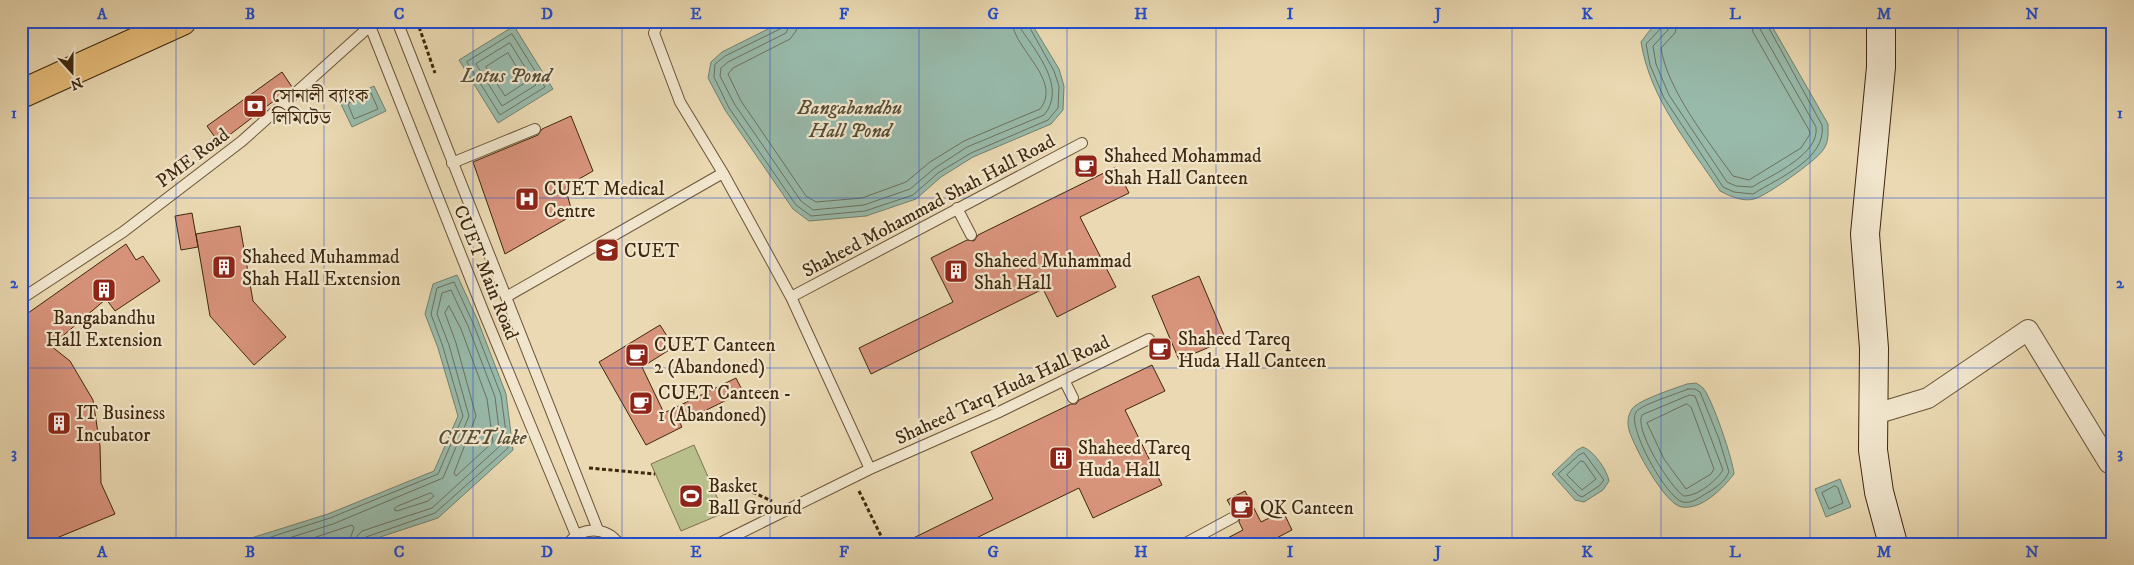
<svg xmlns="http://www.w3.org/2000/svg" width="2134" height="565" viewBox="0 0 2134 565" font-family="'IM FELL DW Pica','Noto Serif Bengali',serif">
<rect width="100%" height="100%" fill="#ead9b2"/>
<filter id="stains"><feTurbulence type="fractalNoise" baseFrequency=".004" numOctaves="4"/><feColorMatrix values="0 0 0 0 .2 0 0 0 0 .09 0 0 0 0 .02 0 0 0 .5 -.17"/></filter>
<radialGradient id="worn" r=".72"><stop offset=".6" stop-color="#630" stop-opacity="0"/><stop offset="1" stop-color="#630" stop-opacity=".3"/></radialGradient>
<path fill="#b8bf8b" stroke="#7c744c" d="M694 445 724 513 681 531 651 464Z"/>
<path fill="#98baab" stroke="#74806c" d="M784 21H1030L1059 69 1064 86 1063 110 1051 124 973 157 941 177 916 199 866 216 809 221 793 209 725 110 708 78 711 62 722 52Z
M1661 21H1769L1828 124C1828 134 1829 142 1823 150 1816 161 1766 196 1754 199 1742 202 1730 196 1720 191 1689 144 1650 99 1641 42L1650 30Z
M514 26 553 89 498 123 459 60Z
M374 86 386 111 352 127 340 102Z
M457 275 478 321 506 394 513 450 438 518 365 542 232 544 328 514 434 471 458 416 438 348 425 314 433 284Z
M1696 383C1699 385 1701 386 1703 388 1712 398 1733 460 1734 474 1723 488 1702 510 1682 507 1665 505 1634 447 1629 430 1627 423 1628 415 1632 409 1638 400 1676 388 1687 384Z
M1583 447C1594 451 1607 470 1609 481L1603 490 1584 502 1575 500 1552 474 1577 450Z
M1840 479 1851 507 1826 517 1815 489Z"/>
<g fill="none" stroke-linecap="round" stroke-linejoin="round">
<path stroke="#6c715c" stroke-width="1" d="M785 21 782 28 725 56 715 64 714 77 729 108 796 205 811 216 865 211 913 195 938 173 971 153 1048 120 1058 108 1059 86 1054 71 1026 21
M791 21 786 33 728 62 721 68 720 76 735 105 801 201 813 210 864 205 910 189 935 168 967 147 1044 115C1067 88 1037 53 1021 29L1020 21
M798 21 796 31 790 39 733 68 728 74 741 101 806 196 816 202 862 198 906 182 930 162 964 141 1040 109C1063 80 1013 49 1012 21
M1664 21 1663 26 1646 44 1650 65 1664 98 1723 187 1734 192 1753 194C1778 178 1827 159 1822 125L1765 21
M1670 21 1668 30 1653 46 1656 64 1669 95 1727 182 1736 186 1752 187C1772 175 1820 154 1816 127L1760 29 1758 21
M1678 21 1675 33 1661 48C1667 89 1708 141 1733 176L1749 180 1801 148 1810 134 1809 130 1753 32 1751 21
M512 34 545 87 500 115 467 62Z
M510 43 536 85 502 106 476 64Z
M508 53 526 82 505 96 486 67Z
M371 93 378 109 354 119 348 104Z
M449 306 461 329 487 399 493 442 456 476 454 473 476 416 456 343 445 313Z
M1688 389H1695L1700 392 1719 439 1729 472C1724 482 1717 487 1707 493 1700 497 1692 504 1683 502 1667 499 1626 426 1636 412 1642 404 1677 394 1688 389Z
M1690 395 1695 396 1698 404 1723 470C1716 481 1698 496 1684 496 1671 489 1633 428 1642 415Z
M1687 404 1691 407 1714 469 1711 474 1686 489 1664 459 1647 423Z
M1584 453 1604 480 1599 486 1582 497 1578 495 1558 474 1579 455Z
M1581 461 1584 462 1596 479 1582 490 1567 475Z
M1835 486 1838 488 1843 503 1829 509 1822 493Z
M431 493 434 496 428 501 397 511 394 510 396 507Z
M249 544 330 518 438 474 463 416 443 347 431 314 437 288 454 282 473 323 501 395 508 448 435 513 366 537 362 544
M270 544 333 524 443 478 469 416 449 345 437 314 442 293 451 290 468 326 495 397 501 445 432 508 362 531 357 536 355 544
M295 544 352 525 354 528 348 544"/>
</g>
<path fill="#d8937b" stroke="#3f280d" d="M282 72 292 87 219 143 207 126Z
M571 116 593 171 565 187 573 215 505 254 473 162 538 135 542 129Z
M1116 167 1129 193 1080 217 1116 287 1057 317 1043 289 871 374 859 348 953 302 931 258 967 240 974 241 978 235Z
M192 213 198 247 181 250 175 216Z
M240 226 253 301 286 337 254 365 210 316 196 234Z
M126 244 136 260 143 256 160 281 115 311 106 299 51 346 70 361 93 400 100 446 101 483 115 514 42 544H21V318Z
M1199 276 1226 340 1179 360 1152 296Z
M660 325 674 347 642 367 664 413 736 378 743 392 680 423 682 427 646 445 599 362Z
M1152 365 1165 391 1125 410 1162 485 1093 518 1079 488 964 544H901L993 499 971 452 1071 404H1076L1079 400Z
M1245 491 1261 522 1283 511 1292 530 1265 544H1216L1243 530 1239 522 1240 514 1233 510 1227 500Z"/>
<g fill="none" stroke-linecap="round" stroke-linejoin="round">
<g stroke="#6a5436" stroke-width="12">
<path id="service" d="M368 21 484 313 576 535
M397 21 598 530
M659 21 654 33 680 102 723 173 791 297 870 469 718 544
M452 163 535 129
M957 208 971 235
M506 297 723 173
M791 297 1082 143
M21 299 123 232 242 141 370 26
M1064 380 1073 398
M870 469 997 413 1149 339
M568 544C581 526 606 526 619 544
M1184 544 1234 517"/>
</g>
<g stroke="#6a5436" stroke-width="22">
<path id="minor" d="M1872 415 1928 398 2028 330 2109 463 2113 461"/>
</g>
<g stroke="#3f280d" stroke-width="30">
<path id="secondary" d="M1879 21 1881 27V67L1865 234 1874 348 1873 450 1879 492 1893 544"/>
</g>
<g stroke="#3f280d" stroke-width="30">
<path id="primary" d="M21 94 182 21"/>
</g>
<path stroke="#3f280d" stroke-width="3" stroke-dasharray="4 2.5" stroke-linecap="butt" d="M417 21 435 73
M589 468 655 474
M709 480 743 488 772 501
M859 491 885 544"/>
<use href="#service" stroke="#f1e6cd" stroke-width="10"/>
<use href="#minor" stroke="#f1e6cd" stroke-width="20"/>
<use href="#secondary" stroke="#f1e6cd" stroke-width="28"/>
<use href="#primary" stroke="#e5bc79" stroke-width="28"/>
</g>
<path fill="none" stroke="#1d4ed8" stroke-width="1" stroke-opacity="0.55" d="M176 21V544M324 21V544M473 21V544M622 21V544M770 21V544M919 21V544M1067 21V544M1216 21V544M1364 21V544M1512 21V544M1661 21V544M1810 21V544M1958 21V544M21 198H2113M21 368H2113"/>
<defs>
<g id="bank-square" transform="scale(1.25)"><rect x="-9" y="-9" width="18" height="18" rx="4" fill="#8f2418" stroke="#f1e6cd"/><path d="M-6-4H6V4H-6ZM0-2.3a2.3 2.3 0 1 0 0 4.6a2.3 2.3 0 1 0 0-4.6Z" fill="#fff"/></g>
<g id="cafe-square" transform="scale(1.25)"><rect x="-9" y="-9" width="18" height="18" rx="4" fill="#8f2418" stroke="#f1e6cd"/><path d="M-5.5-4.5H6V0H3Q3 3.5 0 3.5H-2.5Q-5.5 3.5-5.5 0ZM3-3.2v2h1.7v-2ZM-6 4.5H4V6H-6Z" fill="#fff"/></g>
<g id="hospital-square" transform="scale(1.25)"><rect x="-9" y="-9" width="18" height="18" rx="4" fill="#8f2418" stroke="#f1e6cd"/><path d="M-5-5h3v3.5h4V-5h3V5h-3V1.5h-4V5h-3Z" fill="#fff"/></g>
<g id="university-square" transform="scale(1.25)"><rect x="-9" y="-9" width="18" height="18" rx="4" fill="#8f2418" stroke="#f1e6cd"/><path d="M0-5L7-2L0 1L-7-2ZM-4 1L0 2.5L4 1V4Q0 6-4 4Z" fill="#fff"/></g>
<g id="building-square" transform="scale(1.25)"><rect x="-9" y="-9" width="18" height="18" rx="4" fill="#8f2418" stroke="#f1e6cd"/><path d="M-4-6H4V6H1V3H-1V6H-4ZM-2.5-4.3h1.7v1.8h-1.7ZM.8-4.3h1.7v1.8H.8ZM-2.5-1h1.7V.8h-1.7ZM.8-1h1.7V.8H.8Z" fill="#fff"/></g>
<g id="stadium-square" transform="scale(1.25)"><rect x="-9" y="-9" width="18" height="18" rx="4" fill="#8f2418" stroke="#f1e6cd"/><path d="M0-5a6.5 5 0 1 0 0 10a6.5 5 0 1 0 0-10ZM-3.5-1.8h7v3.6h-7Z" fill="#fff"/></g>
</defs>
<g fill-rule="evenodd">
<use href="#bank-square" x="255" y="106"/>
<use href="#cafe-square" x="1086" y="166"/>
<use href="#hospital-square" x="527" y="199"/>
<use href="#university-square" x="607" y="250"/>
<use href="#building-square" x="224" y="267"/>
<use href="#building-square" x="956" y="271"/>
<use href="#building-square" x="104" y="290"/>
<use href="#cafe-square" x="1160" y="349"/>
<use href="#cafe-square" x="637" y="355"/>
<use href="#cafe-square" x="641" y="403"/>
<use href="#building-square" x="59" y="423"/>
<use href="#building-square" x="1061" y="458"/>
<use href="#stadium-square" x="691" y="496"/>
<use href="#cafe-square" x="1242" y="507"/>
</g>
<g text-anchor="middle" stroke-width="4.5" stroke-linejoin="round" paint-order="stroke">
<g font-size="19" fill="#3f280d" stroke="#f1e6cd" text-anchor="start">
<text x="272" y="102">সোনালী ব্যাংক<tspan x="272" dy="22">লিমিটেড</tspan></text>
<text x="1104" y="162">Shaheed Mohammad<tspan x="1104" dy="22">Shah Hall Canteen</tspan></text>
<text x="544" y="195">CUET Medical<tspan x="544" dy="22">Centre</tspan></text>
<text x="624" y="257">CUET</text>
<text x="242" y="263">Shaheed Muhammad<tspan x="242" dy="22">Shah Hall Extension</tspan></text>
<text x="974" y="267">Shaheed Muhammad<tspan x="974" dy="22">Shah Hall</tspan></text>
<text x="104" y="324" text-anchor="middle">Bangabandhu<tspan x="104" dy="22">Hall Extension</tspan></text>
<text x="1178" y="345">Shaheed Tareq<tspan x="1178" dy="22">Huda Hall Canteen</tspan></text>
<text x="654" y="351">CUET Canteen<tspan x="654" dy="22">2 (Abandoned)</tspan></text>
<text x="658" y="399">CUET Canteen -<tspan x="658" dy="22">1 (Abandoned)</tspan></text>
<text x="76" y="419">IT Business<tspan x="76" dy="22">Incubator</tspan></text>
<text x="1078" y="454">Shaheed Tareq<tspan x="1078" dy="22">Huda Hall</tspan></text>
<text x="708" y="492">Basket<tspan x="708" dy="22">Ball Ground</tspan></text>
<text x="1260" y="514">QK Canteen</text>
</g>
<g font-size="19" fill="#3f280d" stroke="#f1e6cd">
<text transform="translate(192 157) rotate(-37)" y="7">PME Road</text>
<text transform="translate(928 205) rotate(-28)" y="7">Shaheed Mohammad Shah Hall Road</text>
<text transform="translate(487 272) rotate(68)" y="7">CUET Main Road</text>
<text transform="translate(1002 389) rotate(-25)" y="7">Shaheed Tarq Huda Hall Road</text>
</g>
<g font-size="20" font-style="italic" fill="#554c34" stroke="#f1e6cd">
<text x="506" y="82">Lotus Pond</text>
<text x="850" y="114">Bangabandhu<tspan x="850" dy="23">Hall Pond</tspan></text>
<text x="482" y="444">CUET lake</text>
</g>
</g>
<rect width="2134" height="565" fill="none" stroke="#ead9b2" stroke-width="55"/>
<g transform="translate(72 72) rotate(159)" stroke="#f1e6cd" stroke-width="4" paint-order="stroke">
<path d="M0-4L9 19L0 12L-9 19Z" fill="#3f280d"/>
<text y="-8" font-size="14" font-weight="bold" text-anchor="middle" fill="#3f280d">N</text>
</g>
<rect x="28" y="28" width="2078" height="510" fill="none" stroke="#1d4ed8" stroke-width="2"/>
<g font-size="16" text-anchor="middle" font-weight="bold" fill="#1d4ed8">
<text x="102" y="19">A</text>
<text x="250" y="19">B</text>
<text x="399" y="19">C</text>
<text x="547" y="19">D</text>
<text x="696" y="19">E</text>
<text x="844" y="19">F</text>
<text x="993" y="19">G</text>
<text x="1141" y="19">H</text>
<text x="1290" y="19">I</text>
<text x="1438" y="19">J</text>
<text x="1587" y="19">K</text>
<text x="1735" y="19">L</text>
<text x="1884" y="19">M</text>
<text x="2032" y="19">N</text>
<text x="14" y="118">1</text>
<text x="2120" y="118">1</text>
<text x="14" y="288">2</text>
<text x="2120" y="288">2</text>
<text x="14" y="458">3</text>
<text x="2120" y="458">3</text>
<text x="102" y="557">A</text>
<text x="250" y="557">B</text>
<text x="399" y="557">C</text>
<text x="547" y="557">D</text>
<text x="696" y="557">E</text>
<text x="844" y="557">F</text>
<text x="993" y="557">G</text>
<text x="1141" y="557">H</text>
<text x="1290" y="557">I</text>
<text x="1438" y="557">J</text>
<text x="1587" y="557">K</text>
<text x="1735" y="557">L</text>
<text x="1884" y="557">M</text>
<text x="2032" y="557">N</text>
</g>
<rect width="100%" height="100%" filter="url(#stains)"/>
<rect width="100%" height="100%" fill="url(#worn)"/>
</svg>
